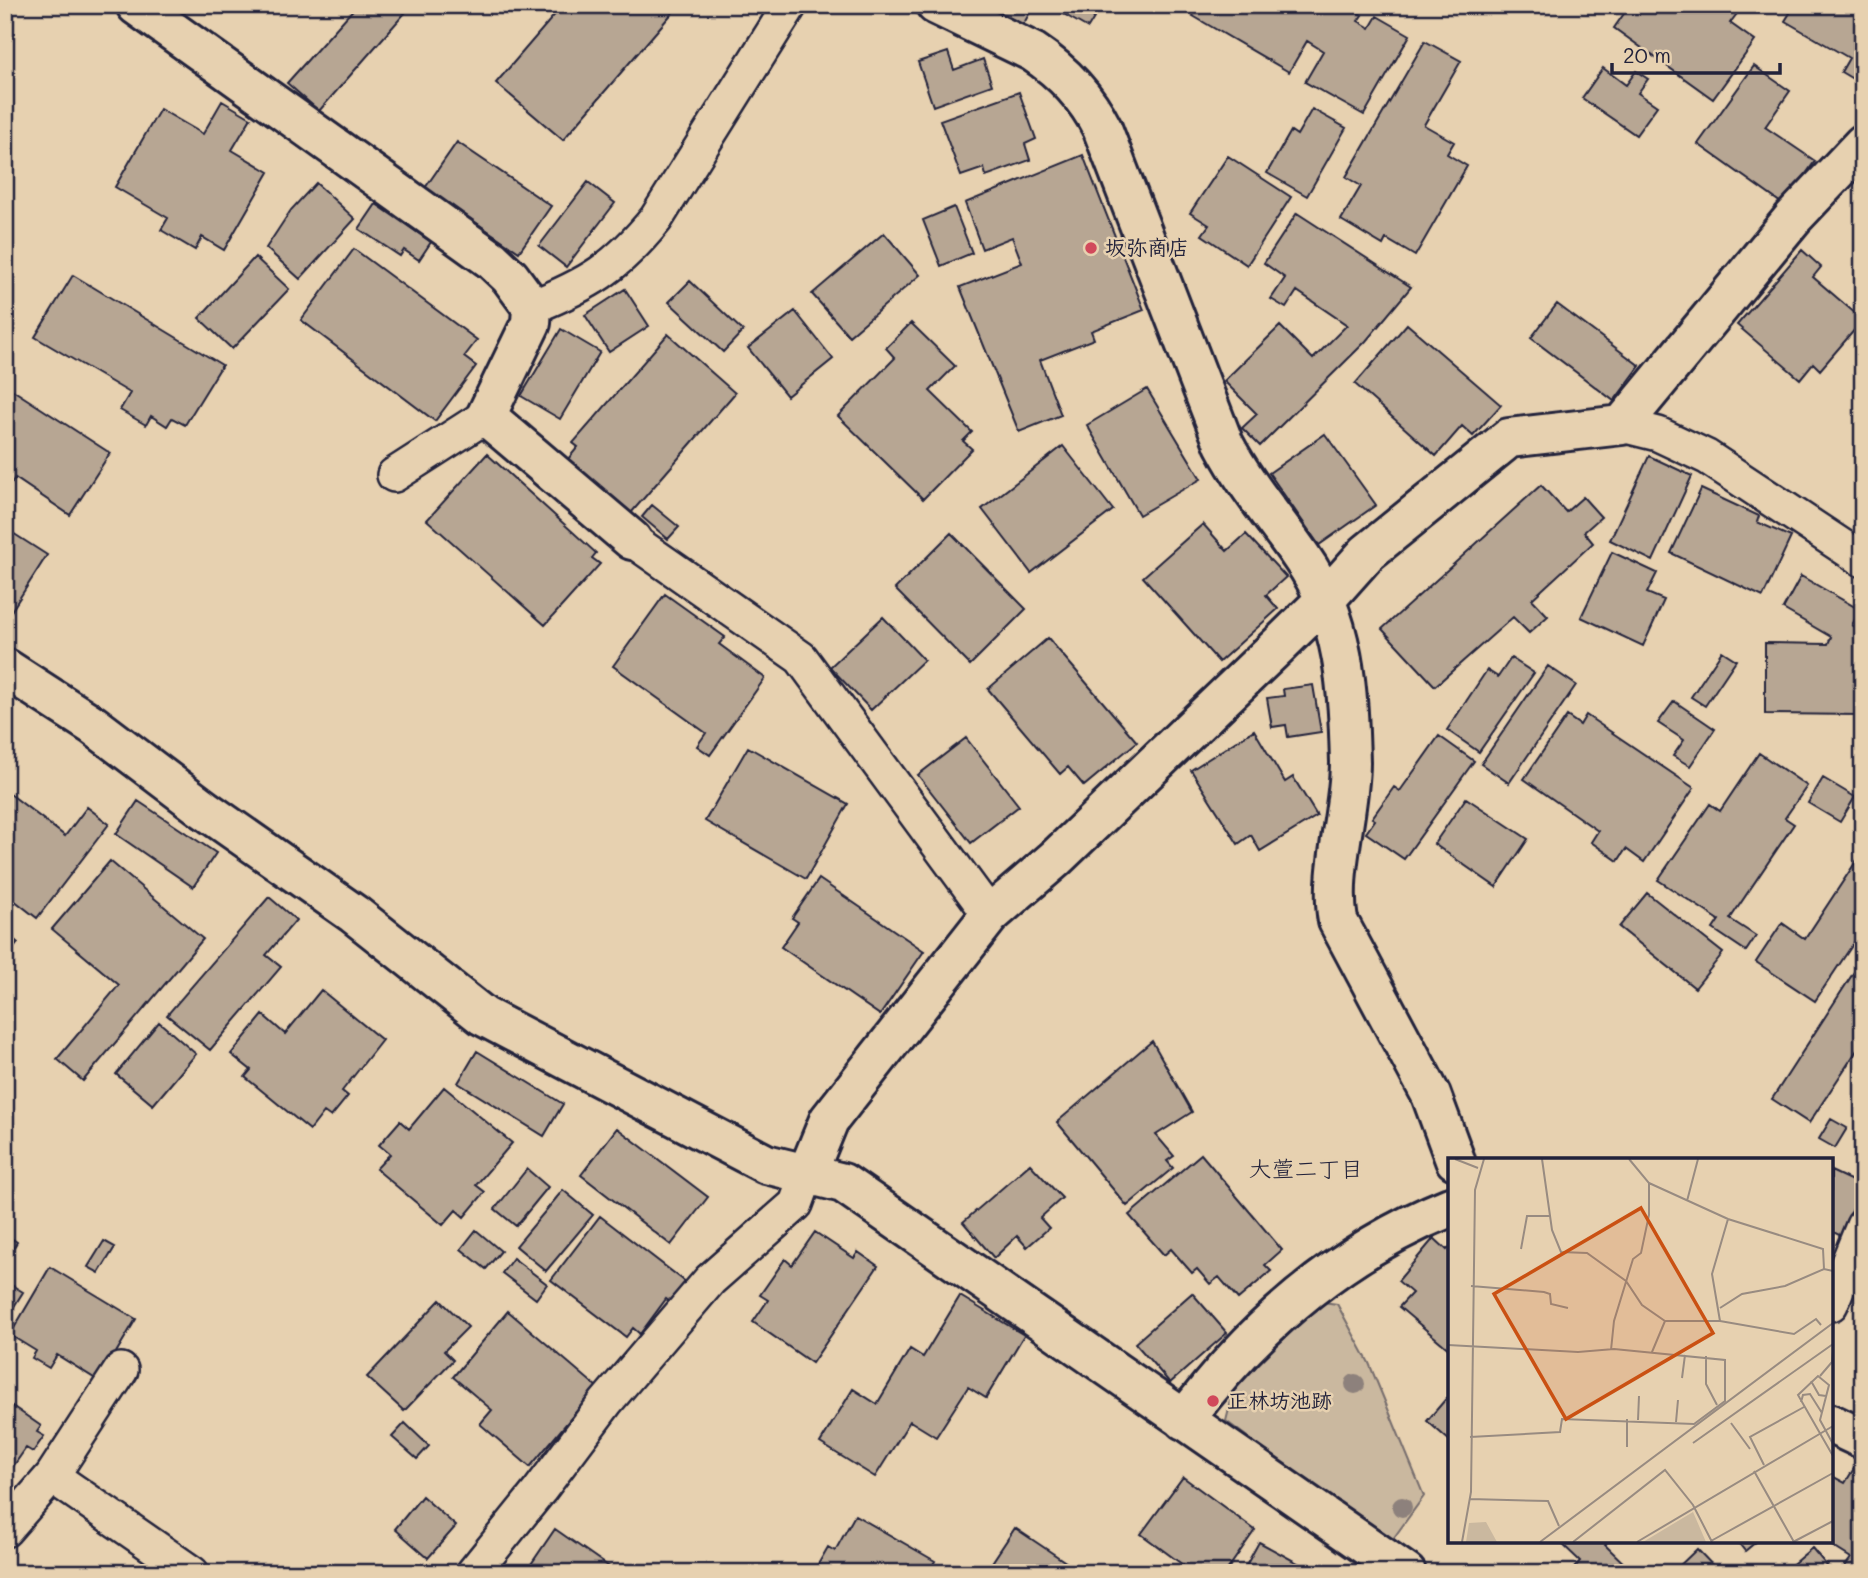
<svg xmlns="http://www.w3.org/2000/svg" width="1868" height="1578" viewBox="0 0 1868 1578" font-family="Mali,'Klee One',sans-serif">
<rect width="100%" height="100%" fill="#e7d1b0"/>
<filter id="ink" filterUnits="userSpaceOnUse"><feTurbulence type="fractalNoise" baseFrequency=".0143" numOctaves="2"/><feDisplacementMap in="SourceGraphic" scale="14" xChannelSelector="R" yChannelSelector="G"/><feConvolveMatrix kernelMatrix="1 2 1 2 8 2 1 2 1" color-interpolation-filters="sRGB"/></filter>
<g filter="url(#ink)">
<path fill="#cab89f" stroke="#766d6d" stroke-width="2" d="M1323 1302 1337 1304 1369 1363 1424 1496 1390 1543 1226 1421 1235 1385Z"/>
<path fill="#b7a693" stroke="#22223b" stroke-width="2" d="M357 5H412L319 111 287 83Z
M563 5H667L674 11 563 140 496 83Z
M987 5H1034L1023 25Z
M1064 5H1102L1088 28 1060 12Z
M1199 5H1344L1362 15 1358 21 1370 28 1377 16 1410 35 1364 115 1305 82 1323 51 1307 41 1289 72 1193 16Z
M1630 5H1731L1739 11 1730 23 1755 41 1713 99 1614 28Z
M1795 5 1806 9 1808 5H1863V85L1841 72 1849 58 1785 21Z
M1425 41 1461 61 1424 125 1454 142 1447 154 1467 166 1415 256 1386 239 1383 245 1341 220 1361 186 1346 177Z
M948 52 954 70 983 59 992 85 933 106 918 62Z
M1754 66 1790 91 1765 127 1815 161 1784 205 1698 144Z
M1603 68 1626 85 1636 71 1648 79 1638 93 1657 106 1636 135 1582 98Z
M1019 92 1036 139 1025 144 1030 160 986 176 984 168 961 176 940 120Z
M222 101 251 118 232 150 269 172 224 250 202 237 195 250 161 230 168 218 115 187 160 109 203 134Z
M1312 109 1346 128 1307 196 1267 173 1291 131 1297 135Z
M457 142 551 206 519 252 425 188Z
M1083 155 1144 310 1091 331 1094 339 1040 360 1061 415 1019 432 960 287 1022 263 1012 237 982 249 965 203Z
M1228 156 1291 197 1247 265 1202 235 1209 225 1190 213Z
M588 182 615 203 566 267 539 246Z
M316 183 355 219 300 279 266 248 291 210Z
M376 204 431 242 419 260 404 250 400 256 359 229Z
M954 207 972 253 941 266 923 220Z
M1297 213 1411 287 1366 341 1260 446 1242 428 1257 414 1224 381 1280 326 1313 359 1347 325 1297 291 1286 308 1271 299 1285 278 1264 263Z
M884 233 920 275 849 336 812 294Z
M354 249 477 340 464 357 476 366 435 421 301 320Z
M1802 250 1821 267 1813 277 1863 320 1820 370 1813 363 1800 379 1737 325Z
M255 257 289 289 232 349 199 318Z
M73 275 222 365 185 425 172 418 167 426 151 416 146 425 120 410 130 393 35 337Z
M690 281 743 331 723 352 669 302Z
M625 289 649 326 609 352 585 315Z
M1557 304 1640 366 1614 401 1531 338Z
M795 311 833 359 787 396 748 348Z
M911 323 955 366 930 391 972 432 963 441 972 449 923 499 838 416 895 358 886 348Z
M1407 324 1501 405 1473 436 1462 426 1436 456 1355 384Z
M561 329 600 352 560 419 521 396Z
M668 334 735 393 631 513 568 459 578 447 573 443Z
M5 385 110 453 70 515 15 478 5 493Z
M1147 389 1201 479 1139 515 1087 425Z
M1325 434 1376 505 1319 545 1269 473Z
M1063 446 1113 510 1031 573 982 509Z
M487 454 596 553 592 558 600 564 545 625 427 520Z
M1649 456 1692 476 1653 561 1610 540Z
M1541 485 1566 512 1583 497 1601 517 1584 532 1593 543 1532 599 1548 616 1529 633 1513 617 1435 686 1382 629Z
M1701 489 1759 516 1757 522 1791 537 1763 597 1671 553Z
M652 505 679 527 668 539 642 517Z
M1203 524 1227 551 1246 534 1286 577 1266 595 1278 609 1219 662 1143 577Z
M5 528 47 555 10 613 5 611Z
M951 533 1026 609 970 665 895 589Z
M1612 552 1657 573 1647 593 1664 600 1643 646 1581 617Z
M1801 576 1860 610 1852 625 1863 631 1861 715 1765 714V643L1828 644 1831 637 1783 609Z
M665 594 725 637 719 644 765 678 710 755 697 746 706 733 613 666Z
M883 617 924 660 871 710 830 667Z
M1048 638 1137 742 1084 786 1068 767 1060 774 988 689Z
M1722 651 1736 660 1705 706 1691 697Z
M1511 658 1534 673 1479 752 1447 730 1487 670 1498 677Z
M1548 666 1576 685 1509 783 1481 764Z
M1313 685 1321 732 1288 737 1286 725 1272 727 1267 698 1284 696 1283 689Z
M1674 701 1715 729 1690 766 1673 756 1684 740 1658 723Z
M1586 715 1694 788 1644 862 1626 849 1618 861 1591 842 1598 831 1524 779 1567 716 1580 725Z
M1254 730 1285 782 1293 777 1317 816 1260 851 1251 835 1238 844 1191 770Z
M1439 736 1474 761 1404 859 1366 833 1375 820 1372 818 1394 787 1400 791Z
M966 738 1019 806 971 843 918 775Z
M748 747 848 804 806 879 705 821Z
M1759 753 1807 786 1785 818 1794 824 1730 919 1756 936 1746 951 1713 929 1719 920 1658 880 1710 804 1720 811Z
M1823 778 1855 797 1840 822 1808 803Z
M5 790 65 836 87 807 109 824 37 918 5 893Z
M1466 798 1528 839 1496 887 1434 844Z
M138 801 216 853 193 887 116 834Z
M1859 857 1863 860V929L1815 1001 1756 962 1782 923 1805 939Z
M110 861 203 939 83 1081 57 1059 119 985 52 929Z
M819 879 924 951 880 1015 781 947 798 922 792 918Z
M1647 893 1723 953 1695 988 1619 927Z
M269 897 296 920 266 955 281 967 210 1050 167 1015Z
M5 932 18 943 5 959Z
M1854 972 1863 978V1041L1809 1123 1772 1099Z
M321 990 382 1040 342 1091 348 1096 331 1117 324 1112 310 1130 245 1077 251 1070 231 1054 263 1015 285 1034Z
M159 1022 196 1054 153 1105 116 1074Z
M1152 1041 1192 1112 1156 1135 1174 1156 1167 1161 1173 1168 1127 1206 1057 1122Z
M477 1051 563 1104 544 1136 458 1083Z
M444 1087 512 1143 476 1185 485 1192 464 1217 456 1210 443 1225 376 1169 390 1154 379 1145 400 1121 409 1129Z
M1831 1119 1847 1128 1835 1148 1819 1139Z
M617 1128 708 1197 671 1245 581 1175Z
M1201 1154 1282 1250 1265 1265 1271 1271 1238 1299 1219 1277 1210 1284 1197 1269 1192 1273 1171 1249 1164 1255 1129 1215Z
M1030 1164 1062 1198 1040 1218 1049 1228 1027 1247 1017 1236 994 1258 963 1222Z
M527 1169 548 1187 516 1226 495 1209Z
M1831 1171 1863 1186 1841 1236 1831 1231Z
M563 1190 593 1215 546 1271 516 1246Z
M600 1216 687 1283 671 1303 666 1299 640 1334 633 1328 626 1337 551 1280Z
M476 1230 501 1251 486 1269 461 1249Z
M815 1232 854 1258 858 1252 878 1266 812 1363 753 1322 768 1300 760 1295 785 1259 792 1265Z
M5 1234 17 1242 5 1262Z
M1434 1238 1447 1250 1450 1247V1350L1399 1307 1412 1293 1398 1281Z
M104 1241 115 1247 99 1273 88 1267Z
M513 1258 547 1284 536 1299 502 1273Z
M50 1267 136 1319 99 1381 57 1355 49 1368 32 1358 36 1351 10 1335Z
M5 1281 23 1292 5 1321Z
M1192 1293 1227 1333 1170 1383 1135 1343Z
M960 1296 1024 1335 986 1398 968 1387 936 1437 910 1421 875 1477 820 1443 853 1389 877 1404 910 1349 923 1357Z
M440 1300 468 1327 444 1351 453 1360 404 1411 367 1377Z
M508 1311 597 1387 530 1467 480 1424 492 1410 453 1377Z
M1450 1394V1441L1427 1421Z
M5 1401 41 1426 37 1432 44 1436 33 1452 26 1448 5 1478Z
M405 1423 429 1446 417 1459 392 1437Z
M1855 1467 1863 1472V1573H1849L1843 1569 1851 1558 1824 1541H1831V1482L1834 1477 1845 1483Z
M1183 1477 1255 1530 1225 1573H1177L1183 1565 1141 1534Z
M422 1496 456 1526 428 1558 395 1529Z
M855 1515 935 1561 928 1573H813L828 1547 835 1551Z
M1015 1528 1082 1573H985Z
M555 1529 618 1573H525Z
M1559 1541H1609L1605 1545 1634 1573H1570L1580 1561Z
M1737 1541H1757L1745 1551Z
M1259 1542 1316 1573H1242Z
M1812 1548 1833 1573H1782Z
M1697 1549 1720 1573H1672Z"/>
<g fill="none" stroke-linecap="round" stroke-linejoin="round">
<g stroke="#22223b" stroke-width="38">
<path id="service" d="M532 307C589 284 616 268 656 219L790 5
M1622 425 1658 434 1707 457 1863 560
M394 475 486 416
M632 540 801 658 990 915
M1831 1304 1863 1226
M52 1476 192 1573
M5 1530 52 1476 121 1370
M473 1573 540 1490 606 1402 710 1280 796 1204 807 1174"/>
</g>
<g stroke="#22223b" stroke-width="44">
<path id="minor" d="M136 5 492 260 510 277 532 307 531 323 486 416 632 540
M936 5 1033 52C1063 72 1086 96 1102 128L1224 444C1246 486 1276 520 1302 558 1345 619 1348 690 1350 762 1350 813 1329 872 1338 921L1431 1095 1455 1160
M5 668 93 725 204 809 354 914 483 1016 766 1164 843 1183 1406 1573
M807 1174 829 1120 990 915 1055 859 1280 644 1326 599 1367 553 1509 438 1622 425 1793 218 1863 144
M1184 1420C1254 1326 1341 1251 1450 1207
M1831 1424 1863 1439"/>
</g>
<use href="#service" stroke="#e7d1b0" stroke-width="33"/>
<use href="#minor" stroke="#e7d1b0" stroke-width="38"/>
</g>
<g fill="#8d817b">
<circle cx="1355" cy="1384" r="10"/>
<circle cx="1402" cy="1507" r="10"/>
</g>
</g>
<g fill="#d1495b" stroke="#e7d1b0" stroke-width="2.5">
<circle cx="1091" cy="248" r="7"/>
<circle cx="1213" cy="1401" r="7"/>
</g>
<g text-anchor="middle" stroke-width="5" stroke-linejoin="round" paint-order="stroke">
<g font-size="21" font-weight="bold" fill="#22223b" stroke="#e7d1b0" text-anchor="start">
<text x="1105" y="255">坂弥商店</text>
<text x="1227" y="1408">正林坊池跡</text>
</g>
<g font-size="23" fill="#22223b" stroke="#e7d1b0">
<text x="1306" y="1177">大萱二丁目</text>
</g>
</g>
<g transform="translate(1448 1158)">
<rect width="385" height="385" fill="#e7d1b0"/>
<path d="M245 354 258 384H195ZM38 364 49 384H18L21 365Z" fill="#cab89f"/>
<path fill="none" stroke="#988b81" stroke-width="2" d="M7 1 30 10M94 1 104 72 113 94 139 95 178 123 194 147 217 163H272L346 176 368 161 373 167M201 25 280 61 375 91 376 111M239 43 250 1M73 91 79 58H103M23 128 96 134 102 136 103 146 120 150M272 150 294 136 337 128 376 111 385 113M272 163 264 116 280 61M0 187 130 194 166 191 277 202V243L246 266 114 261 112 274 22 279M163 192 166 163 185 101 193 95 201 57V25L181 1M204 194 217 163M258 198V226L269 247M372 218 384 204 385 193M234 220 237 197M363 223 371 237 378 238M353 244 355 237 362 236 374 255M190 262 191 238M228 264 230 242M283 265 302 291M245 285 385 186M385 286 372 262 381 227 370 218 350 237 385 298M179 289V261M316 307 302 279 356 249M306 313 346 384M22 341 100 343 111 368M263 383 385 315M14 384 23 334 27 32 36 1M92 384 385 165M125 384 217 312 245 347 264 384M189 384 385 268M345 384 385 363"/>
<path fill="#ca5113" fill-opacity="0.15" stroke="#ca5113" stroke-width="3.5" d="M193 50 265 175 118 261 46 136Z"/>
<rect width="385" height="385" fill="none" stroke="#22223b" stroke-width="3.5"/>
</g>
<rect width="1868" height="1578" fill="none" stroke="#e7d1b0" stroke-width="28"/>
<rect x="14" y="14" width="1840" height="1550" fill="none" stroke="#22223b" stroke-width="2.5" filter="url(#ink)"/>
<path d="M1612 63v10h168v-10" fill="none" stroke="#22223b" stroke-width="3.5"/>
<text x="1623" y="63" font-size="21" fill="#22223b" stroke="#e7d1b0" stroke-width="5" paint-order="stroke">20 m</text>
</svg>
